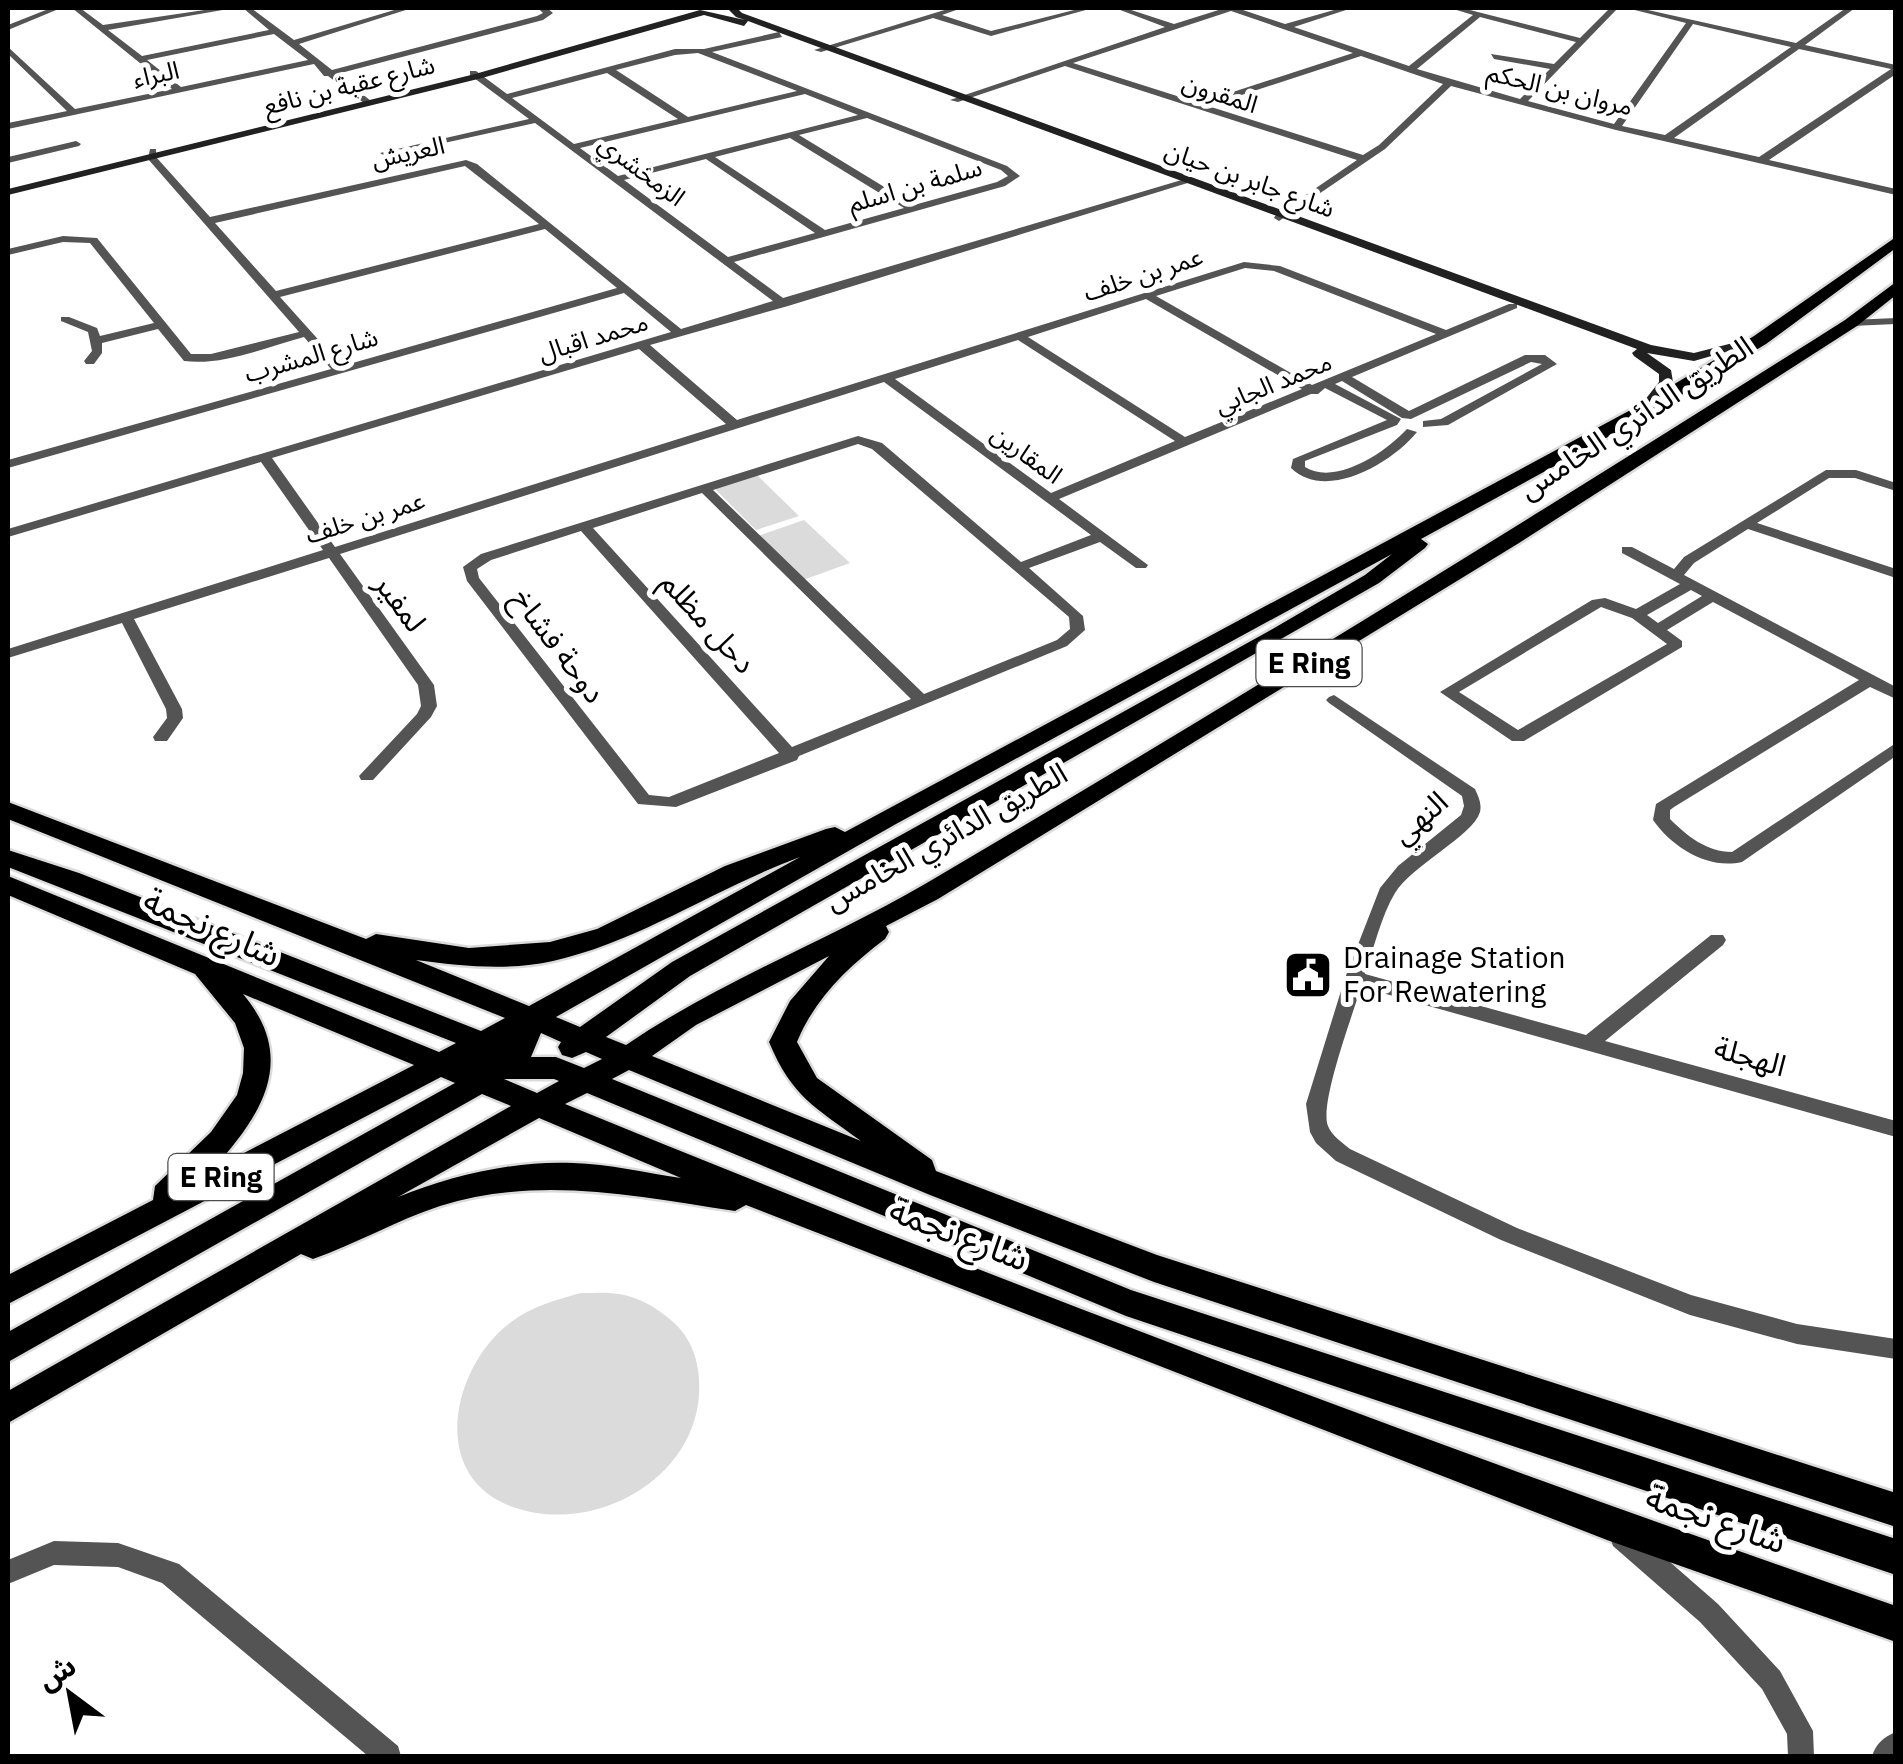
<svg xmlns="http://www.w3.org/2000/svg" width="1903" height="1764" viewBox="0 0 1903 1764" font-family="'IBM Plex Sans','Noto Sans Arabic',sans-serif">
<rect width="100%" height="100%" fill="#fff"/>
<path fill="#dbdbdb" d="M757 475 799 516 756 530 714 488Z
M804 520 850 563 803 580 758 536Z
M581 1293C593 1293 607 1292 619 1294 639 1297 657 1308 672 1321 690 1336 698 1358 699 1380 705 1475 596 1537 513 1507 427 1477 452 1366 511 1322 532 1306 556 1300 581 1293Z"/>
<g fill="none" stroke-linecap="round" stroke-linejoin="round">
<g stroke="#dbdbdb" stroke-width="5">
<path id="primary" d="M1896 237V248L1766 344 1650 414 1421 539 1428 544 1425 548 1379 583 690 976 606 1037 626 1045C720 981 827 941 925 884 1235 702 1541 512 1845 320L1896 282V295L1857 326 1519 543 938 899 886 926 889 932 885 939C848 967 815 998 797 1042L817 1078 932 1160 936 1171 1157 1255 1896 1493V1527L1154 1282 930 1195 629 1070 612 1079 1131 1290 1896 1539V1575L1126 1316 587 1093 565 1104C1004 1284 1448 1451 1896 1606V1642L1607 1540 746 1205 735 1211C635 1196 539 1175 440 1206 397 1220 356 1244 313 1259L301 1254 8 1423V1391L511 1106 482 1094 8 1362V1332L455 1083 441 1077 8 1304V1275L153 1200 155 1186 211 1132 237 1095 243 1073 244 1048 235 1023 195 974 8 895V876L439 1052 456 1043 8 867V850L79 873 481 1031 505 1018 8 819V802L366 939 376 934 469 948 550 942 597 929 725 866 826 829 835 827 845 832 1638 406 1754 336ZM1392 554 1365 575 1269 631 672 962 580 1027 556 1017 896 824ZM800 857 529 1006 416 960C461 966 508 971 553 961 640 941 716 888 800 857ZM829 956 790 1001 769 1042C792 1097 815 1107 861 1141L652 1056 696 1025ZM243 994 414 1065 213 1169C262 1115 298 1059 243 994ZM541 1033 561 1042 558 1047 562 1055 572 1058 586 1052 602 1059 584 1068 556 1057H531ZM504 1079H554L559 1081 537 1093ZM539 1118 681 1178C646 1173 609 1164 573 1163 516 1160 450 1176 398 1197Z"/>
</g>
<path fill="#545454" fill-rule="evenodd" d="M51 8H61L8 30V25Z
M72 8H80L103 25 218 8H234L108 30 142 56 269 30 243 8H251L294 40 401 8H412L299 44 332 70 537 16 543 13 538 8H547L553 13 543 20 337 74 371 101 368 106 328 76H324L314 64 8 129V123L67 111 8 54V47L75 109 172 89ZM274 34 308 60 181 87 147 60Z
M951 8H962L942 15 991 31 1082 8H1093L991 36 933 18 821 52 814 50Z
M1115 8H1125L1174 24 1225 8H1237L1285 24 1341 8H1352L1294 27 1409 66 1473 15 1450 8H1462L1580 38 1610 8H1618L1528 101 1614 124 1686 23 1627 8H1639L1796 43 1846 8H1855L1805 45 1896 65V74L1769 160 1896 189V195L1616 130 1451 86 1385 149 1279 221 1274 218 1275 216 1357 160 1065 66 958 102 950 100 1165 27ZM1231 11 1353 53 1199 103 1073 63ZM1480 17 1576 42 1554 64 1491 54 1494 59 1550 69 1520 99 1417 69ZM1693 24 1791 47 1665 135 1622 126ZM1799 49 1891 69 1759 157 1674 138ZM1361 56 1443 84 1379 145 1363 155 1208 106Z
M779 32 782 37 712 52 1007 166 1020 176 1005 186 734 262 783 298 1185 179 1194 181 788 306 650 345 737 420 1244 262 1280 266 1446 330 1509 304H1517V308L1352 377 1409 411 1525 355H1545L1557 364 1448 425 1423 427V421L1441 419 1542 364 1531 362 1411 419 1402 418 1342 381 1335 384 1401 419 1397 425 1305 461V467C1335 486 1385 453 1407 429L1417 432C1392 463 1326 502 1291 468L1293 459 1387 420 1325 388 1318 394H1311L1059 499 1148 565 1146 568H1136L1100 542 1029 568 1083 616 1085 630 1067 646 799 756 797 760 676 807 638 804 467 581 463 567 481 554 858 436 882 443 1021 562 1091 535 884 382 340 554 434 685 437 706 431 717 373 780H361L359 776 417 714 421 706 418 685 329 558 134 619 182 709 183 718 167 741H155L153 737 167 718 166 709 122 623 8 658V649L323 550 261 462 8 537V529L671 332 624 293 8 468V460L331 369 304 337C266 347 223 366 184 361L158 329 102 343V353L94 364H86L84 361 92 351 88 332 61 321V317H69L97 328 100 336 154 323 90 243 63 242 8 255V249L63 236 97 238 191 354H211L299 332 148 159 150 149H156V157L210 217 466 160 477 164 681 329 773 301 535 123 385 156 380 153 529 119 470 75V71H476L507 94 675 49H704ZM698 53 797 91 688 117 616 70 675 55ZM607 73 678 119 574 144 512 98ZM805 94 858 115 618 176 580 148ZM867 118 1001 170 1008 176 997 182 914 205 799 135ZM790 138 904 208 825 230 715 157ZM706 159 815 233 728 257 624 180ZM465 166 539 224 276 291 215 223ZM545 229 617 288 342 366 280 297ZM1245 268 1274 271 1436 334 1312 385 1156 296ZM1146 299 1302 389 1185 437 1028 337ZM1018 340 1175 441 1051 493 895 379ZM639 349 726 424 335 547 272 458ZM858 444 872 449 1069 617 1070 629 1057 640 924 694 713 490ZM702 493 911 699 792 747 593 528ZM581 531 779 753 669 797 649 795 479 578 477 569 491 560Z
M76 141 81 144 79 146 8 163V157Z
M1896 318V324L1851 326 1845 323 1851 320Z
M1826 470H1856L1896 483V491L1855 478H1829L1757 523 1896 569V578L1748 529 1694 563 1684 575 1896 687V699L1870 687 1674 807 1670 810V819C1687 836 1707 852 1732 852L1896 743V756L1742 862C1708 870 1672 847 1653 820L1656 804 1859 680 1713 602 1667 630 1682 641V647L1524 741H1512L1440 692 1592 600 1605 598 1636 609 1680 584 1622 553V547H1632L1674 569 1684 557ZM1691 590 1702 596 1658 623 1647 615ZM1601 607 1632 618 1667 644 1518 730 1459 692Z
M1334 695 1475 789C1478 796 1482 803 1480 812 1473 836 1412 865 1395 893 1381 916 1374 948 1365 974L1586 1035 1711 935H1723L1726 940 1723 945 1605 1041 1896 1121V1137L1361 987C1353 1014 1319 1104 1328 1126 1331 1135 1343 1143 1350 1149L1517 1228 1691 1295 1797 1324 1896 1339V1359L1797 1344 1690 1315 1501 1240 1336 1161 1316 1143 1310 1132 1306 1104 1345 978 1380 888 1398 866 1461 815 1464 806 1462 796 1329 703 1326 700 1329 697Z
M1622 1525 1631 1528 1718 1604 1780 1671 1813 1731 1814 1756H1788L1787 1734 1762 1689 1700 1622 1613 1546 1610 1537 1613 1528Z
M54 1541 118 1543 179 1564 398 1746 401 1756H368L162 1583 118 1567 54 1565 8 1584V1560Z
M1896 1732V1756H1872C1876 1744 1883 1737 1896 1732Z"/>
<path fill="#212121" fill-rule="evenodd" d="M727 8H737L742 13 1651 345 1694 353 1760 336 1767 340 1694 361 1647 353 1671 370 1673 382 1649 413H1639L1637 410 1659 382V374L1634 356 1632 353 1637 349 748 21 744 26 704 15 482 78 8 195V189L475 74 700 10 745 20 736 17Z"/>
<use href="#primary" fill="#000" fill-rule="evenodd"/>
</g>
<defs>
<g id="civic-square" transform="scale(2.5)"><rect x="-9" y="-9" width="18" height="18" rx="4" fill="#000" stroke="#fff"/><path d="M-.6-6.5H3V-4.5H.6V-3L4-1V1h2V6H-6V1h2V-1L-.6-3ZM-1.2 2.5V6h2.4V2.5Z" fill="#fff"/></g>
</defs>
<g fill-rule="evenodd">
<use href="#civic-square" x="1308" y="975"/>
</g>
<g text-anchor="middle" stroke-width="10" stroke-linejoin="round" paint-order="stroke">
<g font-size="25" fill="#000" stroke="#fff">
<text transform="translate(156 74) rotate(-12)" y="9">البراء</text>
<text transform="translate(349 85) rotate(-14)" y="9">شارع عقبة بن نافع</text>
<text transform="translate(1560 89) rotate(14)" y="9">مروان بن الحكم</text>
<text transform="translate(1220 93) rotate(18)" y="9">المقرون</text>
<text transform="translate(408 152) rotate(-12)" y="9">العريش</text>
<text transform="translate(642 170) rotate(37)" y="9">الزمخشري</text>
<text transform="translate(1250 179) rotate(20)" y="9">شارع جابر بن حيان</text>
<text transform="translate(915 185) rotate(-16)" y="9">سلمة بن اسلم</text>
<text transform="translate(1143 274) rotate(-18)" y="9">عمر بن خلف</text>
<text transform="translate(593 337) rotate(-17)" y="9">محمد اقبال</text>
<text transform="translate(311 355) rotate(-16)" y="9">شارع المشرب</text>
<text transform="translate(1273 383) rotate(-22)" y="9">محمد الجابي</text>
<text transform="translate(1027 454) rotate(36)" y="9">المقارين</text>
<text transform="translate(365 517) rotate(-17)" y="9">عمر بن خلف</text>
</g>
<g fill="#fff" stroke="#4c4c4c" stroke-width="2.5">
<rect x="1256.5" y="640" width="105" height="46" rx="8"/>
<rect x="168.5" y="1154" width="105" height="46" rx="8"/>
</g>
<g font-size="28" font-weight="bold" fill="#000">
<text x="1309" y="673">E Ring</text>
<text x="221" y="1187">E Ring</text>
</g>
<g font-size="30" fill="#000" stroke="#fff">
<text transform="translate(1636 418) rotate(-33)" y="10">الطريق الدائري الخامس</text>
<text transform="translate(400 603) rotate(53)" y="10">لمفير</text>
<text transform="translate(708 623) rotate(48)" y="10">دحل مظلم</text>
<text transform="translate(558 646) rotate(53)" y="10">دوحة فشاخ</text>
<text transform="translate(1420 818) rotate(-41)" y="10">النهي</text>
<text transform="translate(946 837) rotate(-29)" y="10">الطريق الدائري الخامس</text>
<text transform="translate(1750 1057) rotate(16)" y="10">الهجلة</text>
</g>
<g font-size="30" fill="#000" stroke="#fff" text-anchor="start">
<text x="1343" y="968">Drainage Station<tspan x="1343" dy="34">For Rewatering</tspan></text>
</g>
<g font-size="35" fill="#000" stroke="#fff">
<text transform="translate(212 927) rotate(24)" y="12">شارع نجمة</text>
<text transform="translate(959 1234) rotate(21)" y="12">شارع نجمة</text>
<text transform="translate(1716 1519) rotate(19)" y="12">شارع نجمة</text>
</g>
</g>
<rect width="1903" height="1764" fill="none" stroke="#000000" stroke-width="20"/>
<g transform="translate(70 1694) rotate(328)" stroke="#ffffff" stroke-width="8" paint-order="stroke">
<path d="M0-8L18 38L0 25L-18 38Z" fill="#000000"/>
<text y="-15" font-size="28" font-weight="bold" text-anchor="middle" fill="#000000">ش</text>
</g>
</svg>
